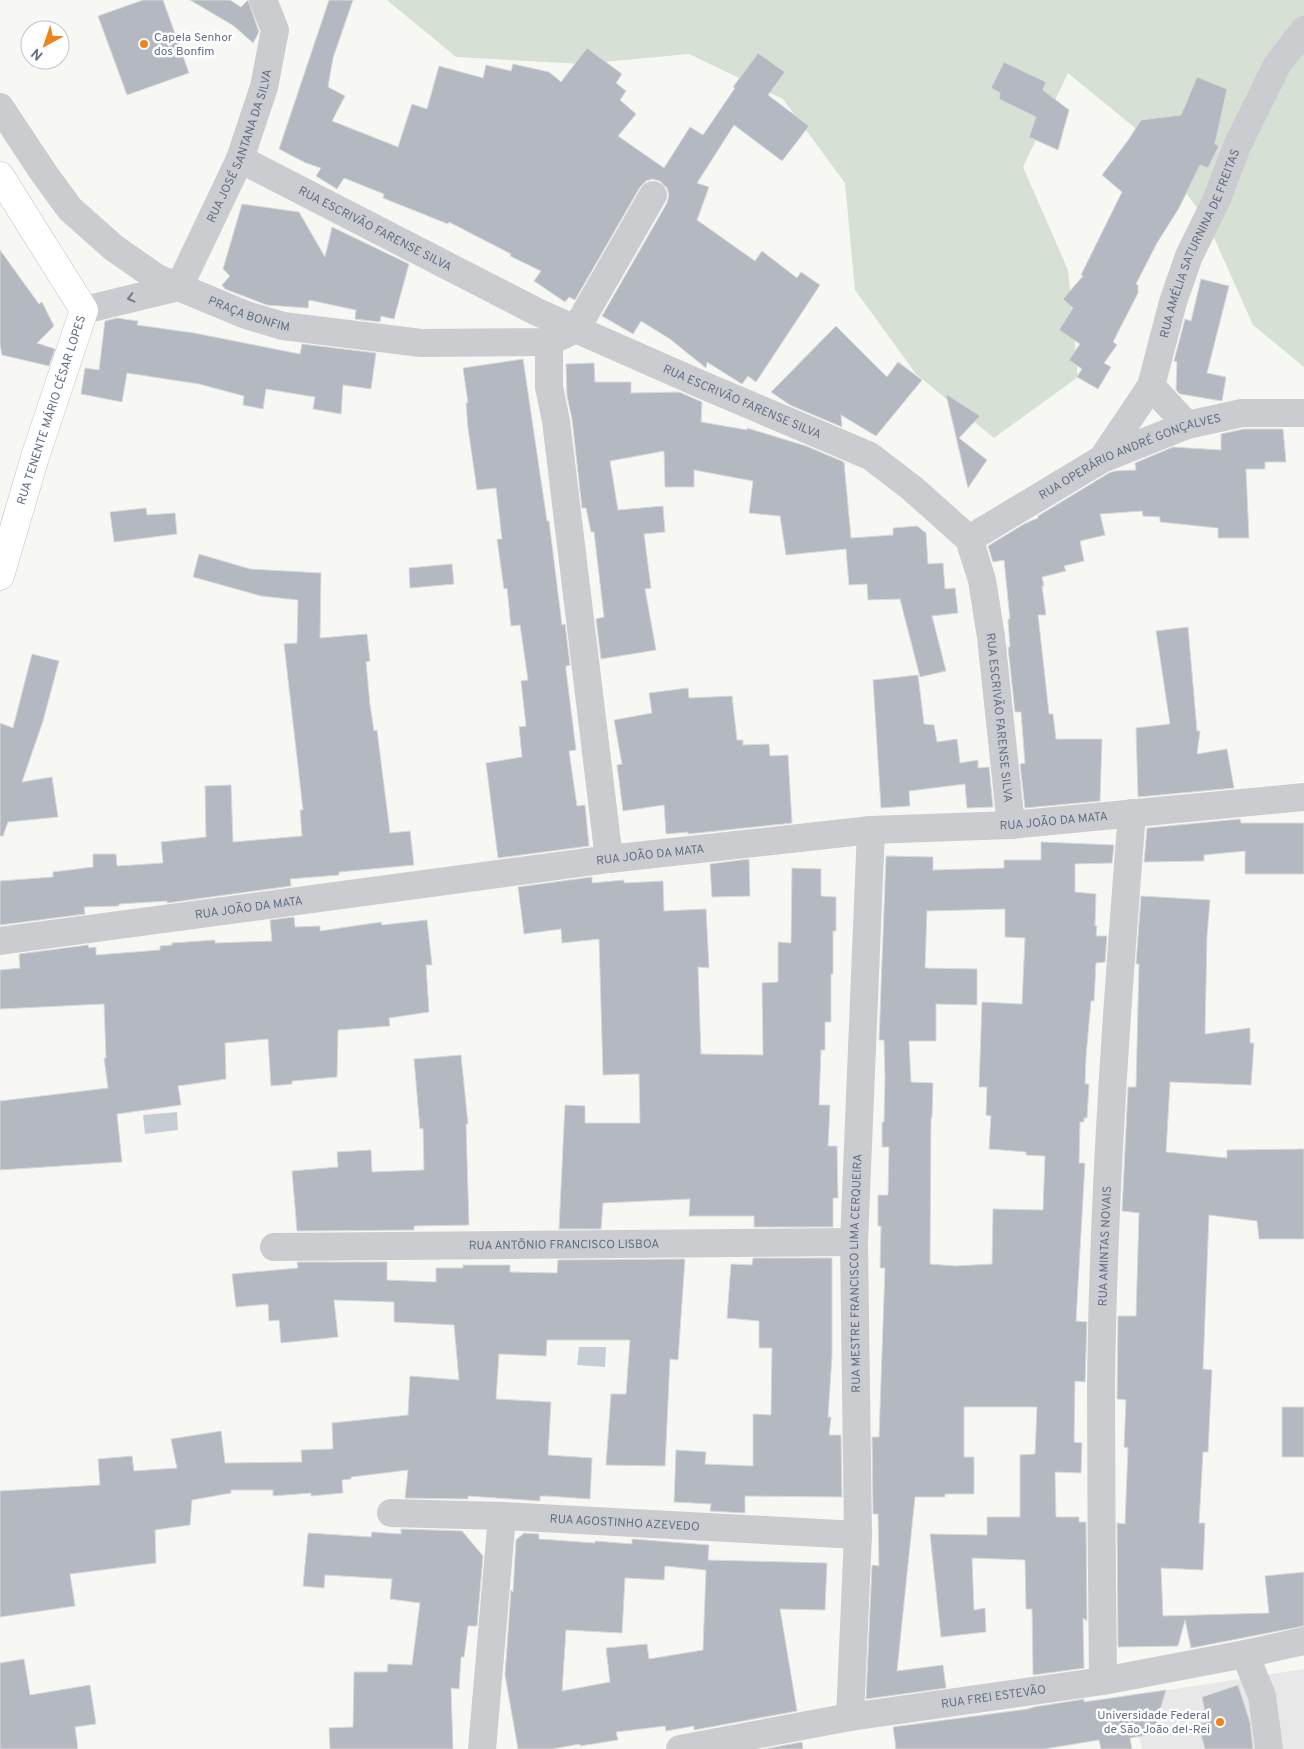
<svg xmlns="http://www.w3.org/2000/svg" width="1304" height="1749" viewBox="0 0 1304 1749" font-family="Overpass,sans-serif">
<rect width="100%" height="100%" fill="#f7f8f4"/>
<path fill="#e8e8e8" d="M1304 1669V1749H1142L1130 1696Z"/>
<path fill="#d7e0d5" d="M387 0H1304V367L1253 325 1207 222 1146 137 1068 73 1023 167 1068 270 1078 377 994 438 916 374 855 290 845 183 783 99 689 54 582 64 456 57Z"/>
<path fill="#c7cdd4" d="M177 1112 178 1130 145 1134 143 1115Z
M579 1347H606L605 1367 577 1365Z"/>
<path fill="#b4b8c1" stroke="#d9d9d7" fill-rule="evenodd" d="M143 0H163L189 73 127 95 98 16Z
M190 0H230L241 7 248 0 259 32 253 43 234 26Z
M329 0H353L333 58 328 87 345 96 332 121 398 147 412 104 427 109 439 66 483 78 486 65 511 71 513 64 549 72 561 82 587 48 622 74 616 83 626 91 620 100 636 114 618 136 664 168 690 127 703 135 735 88 733 87 758 53 785 72 768 95 809 126 782 161 734 125 697 183 709 187 697 220 755 261 762 251 797 278 801 272 820 285 756 382 748 376 742 384 707 362 706 368 670 339 641 321 633 334 602 316 667 203 669 195 667 188 660 181 652 179 646 181 640 187 575 300 569 297 565 302 534 281 541 271 510 256 511 254 449 222 448 224 383 198 384 194 344 178 337 189 316 176 321 168 306 163 279 149Z
M1004 62 1046 82 1043 90 1069 110 1058 150 1029 137 1036 117 999 99 1000 93 991 88Z
M1197 77 1227 89 1215 144 1219 146 1208 168 1200 165 1179 208 1157 243 1136 284 1138 285V293L1113 342 1117 345 1104 363 1111 367 1098 389 1077 377 1082 369 1069 360 1080 344 1059 330 1073 308 1063 299 1083 276 1081 275 1122 192 1102 175 1129 139 1141 120 1181 115Z
M242 204 299 212 325 257 332 227 409 264 394 319 381 316 380 322 355 319 356 310 309 300 308 308 267 305 225 289 222 285 230 276 223 269Z
M0 250 39 304 42 302 54 326 37 343 55 349 49 366 2 355 0 345Z
M1201 279 1229 286 1207 373 1226 377 1222 401 1180 394 1176 390 1177 362 1174 361 1185 319 1191 321Z
M117 318 138 321 137 325 194 333 300 354 302 344 376 353 371 389 343 385 341 414 313 409 315 397 266 389 263 409 243 405 244 396 199 384 127 373 122 402 81 394 85 368 99 370 105 321Z
M836 326 887 377 898 362 922 380 876 436 841 415 842 427 790 405 771 392Z
M523 359 547 521H549L562 625 565 624 570 665 566 666V670L576 750 569 751 577 806 585 805 589 846 498 858 486 763 522 757 519 727 526 726 521 681 528 680 520 625 511 626 507 588 504 589 497 539H502L496 488 477 490 468 428 466 403H468L463 368Z
M594 363 595 382H631V393L679 392 702 402 701 422 747 430V428L806 446 844 462 851 538 893 535V528L917 526 926 533 928 564 943 563 945 589 955 588 958 613 932 616 946 671 920 677 900 599 868 600 867 584 849 585 846 549 786 555 780 516 749 513 753 481 694 470V487H665L664 451 610 461 618 510 663 506 665 532 644 534 651 588 645 589 656 650 601 659 596 619 604 617 594 532H591L586 508H582L572 419 567 396 566 364Z
M946 394 980 416 959 438 987 460 968 488Z
M1244 429H1283L1286 462H1265V469H1246L1249 538H1218V528L1160 522V517L1143 516 1142 511 1100 514 1105 535 1080 541 1084 561 1064 566 1066 571 1042 577 1044 586H1042L1046 615H1038L1049 714H1053L1056 739H1102L1100 801 1025 808 1020 764 1025 763 1021 712H1015L1008 647H1010L1008 619H1010L1004 560 993 562 988 546 1024 524 1038 518V516L1109 473 1115 471 1136 470 1135 463 1173 447 1221 450V434Z
M146 508 147 515 175 513 177 534 114 542 110 512Z
M199 554 250 569 321 573 320 638 367 634 370 661 366 662 370 705 374 731 377 730 390 833 410 831 414 865 339 872V875L290 879 291 886 167 903V901L119 904V906L84 907 85 914 0 925V881L53 877V872L93 867V854H116L117 866 163 863 161 842 206 837 205 786 231 785 233 842 302 836 300 810H303L284 644 297 643 298 600 261 596 193 577Z
M452 564 454 584 410 588 409 568Z
M1188 627 1197 731H1200L1197 754 1227 749 1234 788 1138 797 1136 728 1170 724 1156 631Z
M32 654 59 661 43 721 22 782 52 777 58 817 8 822 3 836H0V723L13 728Z
M918 675 924 724 934 725 937 742 957 739 960 763 978 760V768L989 767 993 807 967 808 965 784 909 791 910 806 881 808 873 680Z
M688 688 689 698 732 696 737 740H743V745L769 744 770 756 788 755 792 823 688 834V832L666 834 664 805 623 811 617 765 622 764 614 720 652 713 649 693Z
M1240 819 1241 823H1304V874H1245V851L1204 855V861L1144 862 1147 828Z
M1041 842 1114 845 1112 863 1075 864V892L1096 894 1095 926H1097L1096 936H1107L1105 962 1096 963 1094 1001H1091L1086 1057 1085 1084H1089L1087 1118H1084V1122H1080L1079 1163H1085L1076 1321 1087 1322 1085 1382 1075 1381 1074 1442 1082 1443 1081 1473 1055 1472 1056 1517H1079V1522H1086L1087 1621 1083 1618 1084 1668 1033 1675 1032 1609H1026L1025 1560 972 1558 974 1610 985 1608 986 1632 941 1637 930 1534 987 1535V1517H1020V1455L1035 1454 1037 1407H964V1457H974V1494H945V1497H915L897 1671 943 1665 946 1688 866 1699 872 1565 879 1566 878 1514H873L872 1437H879L885 1268H880L881 1226H878V1195H888L889 1147H882V1122H884L885 1078 884 1040H879L886 856 933 857V870L1004 868V860H1041ZM1005 909V937L1025 938 1022 1004 982 1002 979 1087H987L986 1115 991 1116 989 1149 1026 1152V1155L1045 1156 1043 1210 993 1209 992 1264 955 1266 930 1264 931 1118H932L933 1083 911 1082 909 1041H936V1004L977 1005V969L925 968 927 911Z
M749 859 750 896 712 897 710 864Z
M792 868 821 869V896L836 897V931H833V974H831V1022H825V1050H821L819 1105H830L828 1146H837L838 1198H833V1227H754V1216H689L690 1199 603 1203 601 1229H559L565 1105 585 1106V1123H640L639 1074 603 1075 599 939 562 943 561 929 524 934 518 887 592 877V883L624 880V883L663 881 664 911 706 909 709 968 698 967 701 1054 763 1055 762 983 778 982V942L791 943Z
M1141 896 1210 900 1207 936 1205 1034 1250 1028V1043H1254L1251 1085 1170 1082 1166 1152 1227 1158V1150L1304 1149V1239H1259L1257 1221 1209 1215 1203 1369 1212 1370 1208 1452H1203L1199 1523H1205L1203 1570 1161 1568 1163 1616 1269 1613 1265 1576 1304 1572V1626L1191 1648 1185 1620 1178 1646 1118 1647 1117 1523 1125 1524 1128 1448 1124 1447 1126 1400 1117 1399 1118 1316H1136L1139 1213 1122 1211 1128 1087H1136L1139 964H1136Z
M294 917 295 927 320 926V931L381 922 382 925 427 920 432 965H426L429 1012 389 1018 390 1026 338 1030 337 1077 292 1081V1084L271 1086 268 1039 225 1043 226 1079 178 1086 181 1105 117 1114 122 1162 0 1170V1101L108 1088 104 1058H106L104 1004 0 1009V970L20 968 19 954 88 945 89 948 96 947V955L160 950V946L172 945V943L215 940V943L272 941 270 920Z
M461 1055 468 1124H466L469 1225 414 1226V1230L297 1231 292 1171 338 1167 337 1152 371 1150 372 1172 424 1170 423 1128 420 1129 414 1059Z
M753 1258H832V1356L828 1417H831L829 1435H841L842 1497 745 1496V1513L710 1511 711 1504 674 1502 676 1450 706 1452 705 1464 753 1466V1414L771 1415 772 1348H759V1321L727 1318 731 1264 752 1265Z
M685 1259 678 1360 670 1359 665 1466 606 1465 611 1394H626L630 1340H547L546 1356 499 1354 496 1399 551 1402 548 1455 592 1458 590 1499 546 1496H540V1501L468 1496V1499L405 1498 408 1470 351 1477V1479L342 1480 343 1493 311 1496V1493L273 1496V1490H231V1493L192 1500 190 1525 155 1530 156 1563 70 1574 75 1606 0 1617V1491L100 1485 98 1459 132 1456 134 1471 177 1468 171 1439 221 1431 225 1463 302 1462 301 1450 333 1449 332 1423 408 1415 410 1376 459 1380 454 1325 394 1322V1302L334 1300 338 1337 281 1343 279 1320 269 1321 268 1304 236 1307 232 1274 298 1268 297 1262H387V1280L436 1282V1268H463V1265H510V1272L557 1273 558 1260Z
M1282 1407H1304V1457H1282Z
M401 1529 462 1531 483 1556 477 1626H468L464 1657H461L459 1689 451 1688 453 1749H330L329 1728 353 1727 354 1672H387L388 1664 412 1665 420 1603 390 1599 392 1579 325 1575 324 1588 303 1586 308 1533 371 1537 372 1532 401 1534Z
M524 1533 539 1534V1539L595 1543V1541L632 1544V1539L709 1545 708 1560 827 1563 825 1610 780 1609 797 1711 694 1730V1726L666 1731 665 1726 616 1732 618 1740 580 1746V1744L552 1749H518L505 1675 511 1590 513 1592 516 1540ZM665 1566 706 1570 703 1650 649 1659 647 1644 606 1648 610 1682 562 1691 566 1630 622 1633 625 1578 664 1580Z
M24 1659 30 1695 90 1685 96 1724 75 1727 78 1749H0V1663Z
M1238 1685 1250 1722 1253 1749H1205L1198 1724 1207 1722 1202 1697Z
M1166 1690 1153 1734 1130 1738 1132 1749H1101L1099 1740 1044 1749H896L893 1727 1028 1709 1034 1707 1084 1699V1702Z
M802 1742 803 1749H764Z"/>
<g fill="none" stroke-linecap="round" stroke-linejoin="round">
<g stroke="#bcbec3" stroke-width="29">
<path id="major" d="M0 176 84 310 35 457 0 576"/>
</g>
<g stroke="#caccd0" stroke-width="28">
<path id="s1" d="M0 107 43 172 70 209 114 248 157 278 246 315 283 326 421 343 549 342 576 329 653 195"/>
<path id="s2" d="M240 159 537 312 705 386 870 456 913 489 969 539 982 580 991 637 1011 825"/>
<path id="s3" d="M179 287 240 159 264 87 275 30 263 0"/>
<path d="M84 310 179 287"/>
<path d="M549 342V387L556 421 609 859"/>
<path d="M1151 386 1187 425"/>
<path id="s4" d="M1102 459 1151 386 1173 302 1189 256 1217 199 1237 146 1277 65 1304 30"/>
<path id="s5" d="M969 539 1102 459 1187 425 1242 413H1304"/>
<path id="s6" d="M0 941 609 859 871 830 1011 825 1304 797"/>
<path id="s7" d="M274 1247 854 1242"/>
<path id="s8" d="M391 1513 502 1516 858 1535"/>
<path d="M1245 1654 1262 1696 1269 1749"/>
<path id="s9" d="M1103 1681C1102 1583 1101 1486 1101 1388 1103 1196 1117 1004 1132 813"/>
<path id="s10" d="M850 1717 858 1535 854 1242 871 830"/>
<path d="M482 1749 502 1516"/>
<path id="s11" d="M680 1749 850 1717 1103 1681 1245 1654 1304 1641"/>
</g>
<use href="#major" stroke="#fff" stroke-width="28"/>
</g>
<defs><path id="oneway-chevron" d="M-2-3.5L2.5 0L-2 3.5" fill="none" stroke-width="1.6" stroke-linecap="round" stroke-linejoin="round" transform="scale(1.25)"/></defs>
<use stroke="#6e788f" href="#oneway-chevron" transform="translate(131 298) rotate(166)"/>
<g fill="#f0831c" stroke="#fff" stroke-width="2">
<circle cx="144" cy="44" r="5"/>
<circle cx="1220" cy="1722" r="5"/>
</g>
<g text-anchor="middle" stroke-width="5" stroke-linejoin="round" paint-order="stroke">
<g font-size="12" fill="#646f88" stroke="#fff" text-anchor="start">
<text x="154" y="41">Capela Senhor<tspan x="154" dy="14">dos Bonfim</tspan></text>
<text x="1210" y="1719" text-anchor="end">Universidade Federal<tspan x="1210" dy="14">de São João del-Rei</tspan></text>
</g>
<g font-size="12" fill="#646f88" stroke="#fff">
<text dy="4" stroke="none"><textPath href="#s3" startOffset="154">RUA JOSÉ SANTANA DA SILVA</textPath></text>
<text dy="4" stroke="none"><textPath href="#s2" startOffset="152">RUA ESCRIVÃO FARENSE SILVA</textPath></text>
<text dy="4" stroke="none"><textPath href="#s4" startOffset="239">RUA AMÉLIA SATURNINA DE FREITAS</textPath></text>
<text dy="4" stroke="none"><textPath href="#s1" startOffset="334">PRAÇA BONFIM</textPath></text>
<text dy="4" stroke="none"><textPath href="#s2" startOffset="558">RUA ESCRIVÃO FARENSE SILVA</textPath></text>
<text transform="translate(51 410) rotate(-72)" y="4">RUA TENENTE MÁRIO CÉSAR LOPES</text>
<text dy="4" stroke="none"><textPath href="#s5" startOffset="182">RUA OPERÁRIO ANDRÉ GONÇALVES</textPath></text>
<text dy="4" stroke="none"><textPath href="#s2" startOffset="1008">RUA ESCRIVÃO FARENSE SILVA</textPath></text>
<text dy="4" stroke="none"><textPath href="#s6" startOffset="1061">RUA JOÃO DA MATA</textPath></text>
<text dy="4" stroke="none"><textPath href="#s6" startOffset="656">RUA JOÃO DA MATA</textPath></text>
<text dy="4" stroke="none"><textPath href="#s6" startOffset="251">RUA JOÃO DA MATA</textPath></text>
<text dy="4" stroke="none"><textPath href="#s7" startOffset="290">RUA ANTÔNIO FRANCISCO LISBOA</textPath></text>
<text dy="4" stroke="none"><textPath href="#s9" startOffset="435">RUA AMINTAS NOVAIS</textPath></text>
<text dy="4" stroke="none"><textPath href="#s10" startOffset="444">RUA MESTRE FRANCISCO LIMA CERQUEIRA</textPath></text>
<text dy="4" stroke="none"><textPath href="#s8" startOffset="234">RUA AGOSTINHO AZEVEDO</textPath></text>
<text dy="4" stroke="none"><textPath href="#s11" startOffset="318">RUA FREI ESTEVÃO</textPath></text>
</g>
</g>
<g transform="translate(45 45) rotate(220)"><circle r="24" fill="#ffffff" stroke="#c1c5cf"/>
<path d="M0-4L9 19L0 12L-9 19Z" fill="#f0831c"/>
<text y="-8" font-size="14" font-weight="bold" text-anchor="middle" fill="#646f88">N</text>
</g>
</svg>
